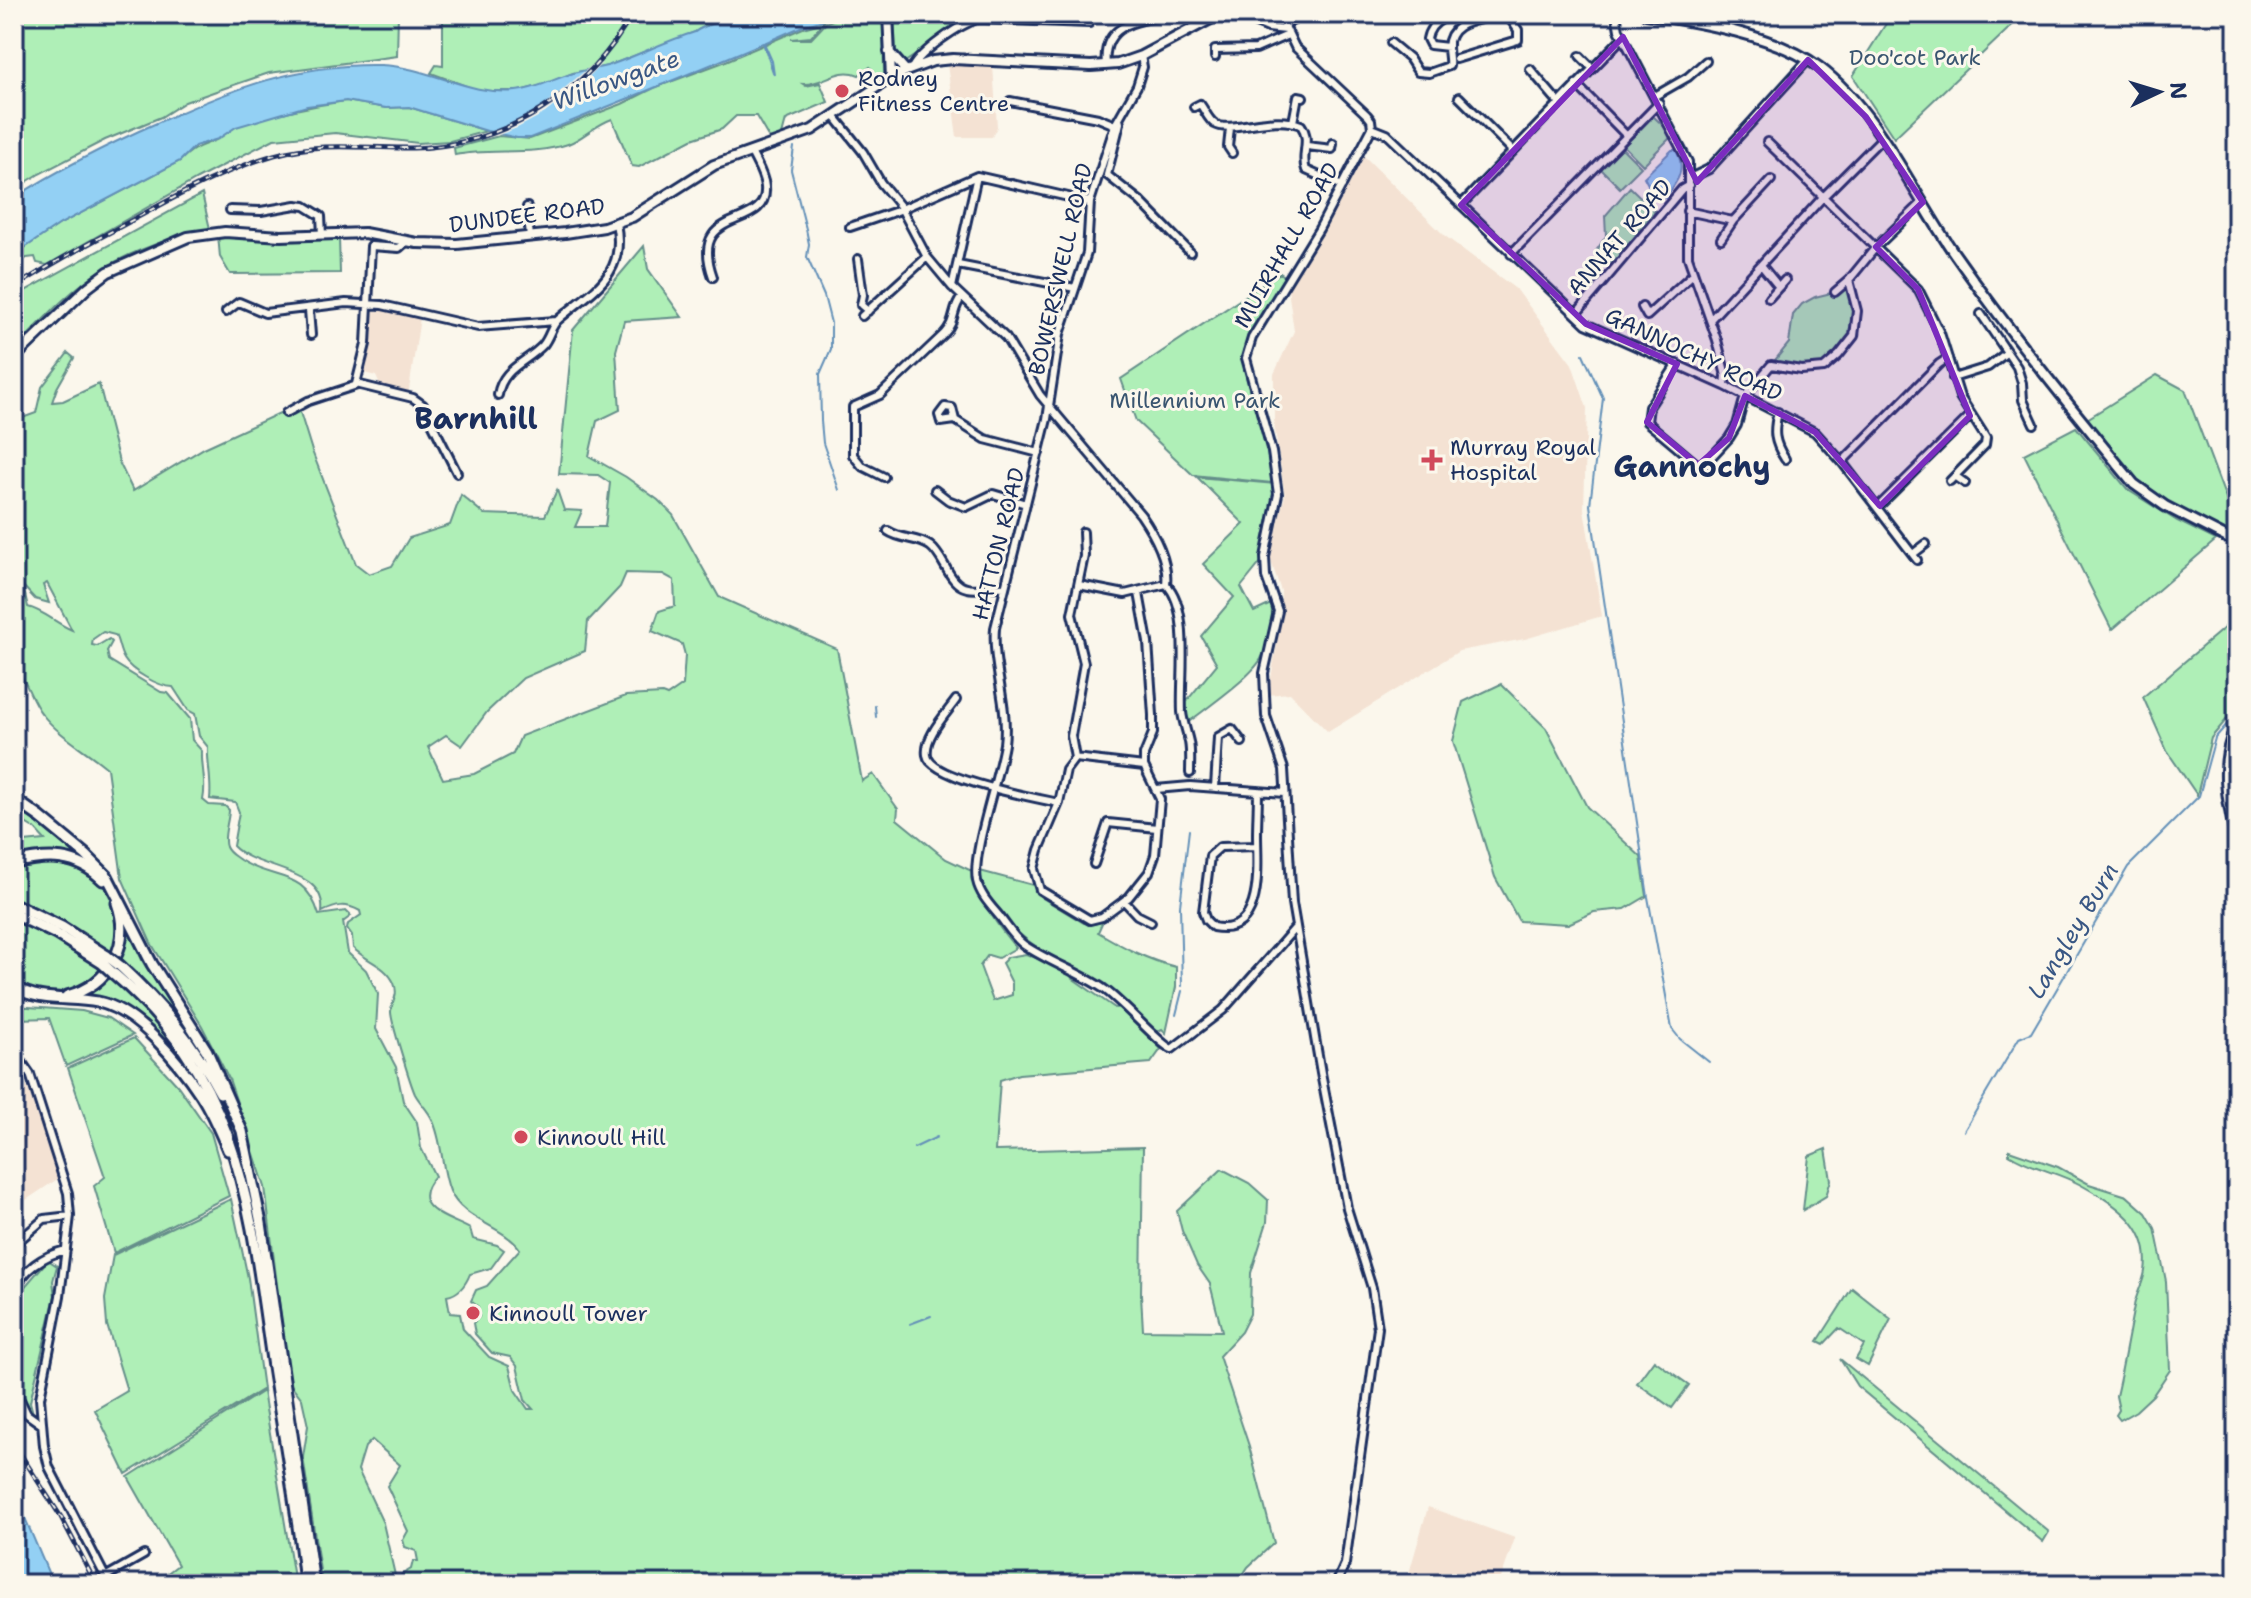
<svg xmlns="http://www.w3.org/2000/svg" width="2251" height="1598" viewBox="0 0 2251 1598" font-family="'Shantell Sans',sans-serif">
<rect width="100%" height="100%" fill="#fbf7ec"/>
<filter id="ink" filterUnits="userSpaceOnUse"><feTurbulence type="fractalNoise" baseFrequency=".0125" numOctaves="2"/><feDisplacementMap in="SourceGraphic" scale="16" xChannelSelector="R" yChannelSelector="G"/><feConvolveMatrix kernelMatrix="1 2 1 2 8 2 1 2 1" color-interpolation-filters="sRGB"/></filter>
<g filter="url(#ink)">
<path fill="#f4e2d3" d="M947 64 993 65 997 127 992 137H957Z
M1363 155 1445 236 1517 290 1572 364 1587 408 1584 509 1602 616 1525 639 1459 651 1328 732 1290 693 1268 695 1281 621V591L1269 555 1285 496 1274 424V374L1294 331 1288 289Z
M369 310 393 311 420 318 408 396 382 390 376 376 360 372Z
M14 1063 18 1066 30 1094 59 1178 14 1208Z
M1428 1507 1515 1538 1499 1584H1406Z"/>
<path fill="#afefb7" stroke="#658f8a" stroke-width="2" fill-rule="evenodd" d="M33 14H398L397 56 269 73 219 90 185 102 161 117 105 140 39 174 14 190V20Z
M443 14H733C721 23 707 23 695 32L608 66 573 73 543 85 519 91H480L431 73 436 65 443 66Z
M849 14H883L884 74 878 79 870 67 859 75C837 66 824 85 803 84L806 86 820 83 828 102 786 120 782 135 770 140 756 116H736L722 129 692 139 639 167 632 166 612 119C595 125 582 139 568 144 532 156 491 148 455 155L454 148 499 136 530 139 622 104 654 88 721 63 803 28 824 22 811 37 791 39H811L827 22Z
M894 14H1085L1081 20 971 18 905 62 896 52Z
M1892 14H2024L1894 138 1853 76Z
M346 101 386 108 409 107 487 131 450 141 418 143 335 133 274 139 197 179 47 265 37 263 35 257 27 258 14 266V255L60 224 180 161C194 147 199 147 216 140 224 136 230 129 237 126 273 114 308 106 346 101Z
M1653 116 1673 135 1643 165 1624 146Z
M1621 147 1641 167 1620 188 1600 168Z
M1630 187 1655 211 1612 265 1596 251 1606 236 1605 216Z
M202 194 210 229C174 237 138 248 106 267 71 288 42 321 14 350V297Z
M218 235 282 241 339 238 340 273 230 274 220 257Z
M644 246 648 269 682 317 624 321 616 351 620 410 597 421 589 456 626 477 658 500 673 515 719 597 837 649 862 781 873 774 898 809 897 819 946 859 976 873C980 902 997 926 1016 948L998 958 988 955 980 966 993 1001 1012 995V983L1002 963 1008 957 1026 954 1066 970 1072 978 1115 1008 1122 1007 1161 1049 1151 1063 1019 1074 1000 1080 995 1151 1143 1147 1141 1295 1143 1330 1222 1331 1210 1284 1197 1265 1182 1231 1177 1211 1222 1169 1249 1183 1268 1200 1267 1222 1251 1273 1250 1314 1241 1332 1219 1356 1249 1446 1274 1543 1248 1567 1237 1584H400L401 1575 411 1569 413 1561H418L416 1551 405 1547 403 1540 408 1531 387 1486 400 1465 372 1440 365 1447 358 1470 383 1523 397 1584H322L303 1457 308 1426 302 1399 289 1382 265 1187 229 1079 202 1026 151 943 122 878 107 768C86 750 59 736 42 714 31 701 26 679 14 663V421L36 413 42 387 68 353 74 358 57 388 52 402 63 401 99 384 119 462 133 491 204 448 284 411 299 409 312 451 356 564 369 574 392 566 409 538 450 525 461 495 484 514 545 516 557 490 564 510 582 511 575 527H605L610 483 598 475 559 474 573 330ZM626 573 663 574 674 580 675 606 659 611 652 631 682 644 685 655 683 685 667 696 662 694 626 696 521 736 513 754 474 774 443 779 428 747 446 735 462 746 487 712 523 678 585 651 588 621 620 587ZM47 583 72 630C57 624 44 611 28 607L23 586 35 599 49 603 43 585ZM103 632 115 635C119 642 119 651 124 659 131 671 159 687 173 687L188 710 195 714 199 736 208 747C207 764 212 780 210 799L235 802 239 812 233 846C256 871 327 867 322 912 337 905 345 903 360 911L361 915 348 924 347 929 352 936 353 948C366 961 386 965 394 983 399 996 392 1001 391 1011 390 1019 411 1085 415 1094 420 1103 428 1110 432 1119 443 1141 441 1169 450 1191 462 1220 502 1225 520 1249L487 1286 476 1290 471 1301 478 1307 479 1317 473 1323 475 1334 492 1353 510 1357 517 1366 525 1400 533 1409H528L515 1390 509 1366 489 1357 463 1329 460 1314 450 1313 447 1296C459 1294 466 1284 470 1274L491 1268 504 1250 497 1245 473 1239 470 1229C451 1218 405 1209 435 1176L421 1148 417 1122 403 1101 396 1067 376 1029 378 994 366 970 348 953 343 922 351 916 346 911 319 915C305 868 274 882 240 860 235 856 229 854 226 847 222 837 229 821 229 810L225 806 209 805 203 800C207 782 201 768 202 751L192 740 190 719 168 693 161 692 109 660 107 651 112 642 109 639 97 646 92 645 93 639Z
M1280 273 1286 277 1249 336 1243 351 1247 380 1266 446 1272 483 1193 475 1136 421 1121 379Z
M1849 280 1857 311 1854 336 1824 368 1801 370 1771 365 1789 343 1793 315 1802 304 1815 297 1835 292Z
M2157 375 2185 390 2237 528V539L2148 492 2132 476 2087 419Z
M2076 427 2128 490 2177 521 2216 540 2112 630 2024 454Z
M1197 477 1276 484 1278 494 1265 557 1241 587 1254 612 1271 604C1274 616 1268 647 1261 659 1250 678 1208 707 1190 721L1185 715V703L1217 664 1201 636 1234 597 1203 564 1244 524Z
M2237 610V707L2211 738 2197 795 2167 751 2143 697 2224 628Z
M1501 684 1546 728 1587 807 1641 857 1647 896 1625 909 1594 912 1568 924 1519 921 1495 877 1453 741 1463 702Z
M14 807 40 825 77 856 72 858 35 853 14 857V843L45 840 35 829 14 816Z
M33 861C51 862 68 860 84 869 111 883 127 926 112 954L83 934 14 901V866Z
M980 871 1033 885 1041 897 1084 923 1094 924 1103 921 1098 932C1123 947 1147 960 1176 967V987L1166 1033 1162 1029 1156 1032C1141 1017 1127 1001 1110 989 1086 971 1058 962 1034 945 1012 930 980 899 980 871Z
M14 919 68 945 103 970C73 997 51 1000 14 983Z
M127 933H130L143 962 212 1069 168 1008 121 961Z
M111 977 155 1021 209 1093 200 1089 133 1019 83 996Z
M15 1006 82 1011 108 1018 133 1035 66 1066 49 1018 18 1019Z
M134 1038 178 1086 211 1133 229 1196 114 1253 94 1186 105 1177 68 1068Z
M1826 1149 1831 1180 1826 1196 1803 1210 1809 1156Z
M2009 1150 2058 1167 2089 1184 2127 1196 2146 1213 2155 1228 2166 1281 2170 1370 2153 1395 2136 1411 2120 1420 2116 1415 2119 1410 2116 1396C2123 1367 2128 1336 2134 1306 2136 1294 2143 1284 2145 1271 2152 1226 2115 1204 2081 1185 2058 1172 2030 1168 2009 1154Z
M231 1199 248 1278 263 1389 126 1474 95 1410 127 1391 107 1325 105 1299 113 1255Z
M48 1260 57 1266 53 1281 55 1296 30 1402 33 1413H30L14 1383V1304L15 1298Z
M1852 1288 1891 1319 1868 1366 1856 1359 1864 1345 1839 1328 1824 1344 1818 1341Z
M1840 1359 2049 1532 2043 1542 1857 1386Z
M1654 1360 1689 1385 1672 1408 1637 1383Z
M263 1391 295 1584H164L161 1578 178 1565 128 1477Z"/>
<path fill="#93d0f4" stroke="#6390b8" stroke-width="2" d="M733 14H793L797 19 812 14H844L803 26 764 43 772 61 774 75 763 43C685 76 607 107 530 138H517L487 131 409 107 386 108 346 101 307 106 236 127 218 139 195 146 180 161 60 224 14 255V198C61 168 109 144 159 122 232 89 298 63 381 65 430 67 468 96 516 91 537 89 555 78 574 73 586 69 598 69 610 65 639 55 665 41 695 32 707 23 721 23 733 14Z
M1672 150H1676C1687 170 1677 182 1665 198H1655L1644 177Z
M14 1493 17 1499 53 1584H14Z"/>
<path fill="#fbf7ec" d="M602 63 583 83 545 113 517 128 496 136 483 134 515 123 541 108 592 65Z"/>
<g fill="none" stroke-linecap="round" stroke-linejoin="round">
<path stroke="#6390b8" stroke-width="2" d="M794 147 791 170 806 229 809 244 807 257 824 296 831 323V349L820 374 821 421 823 443 839 490
M1583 354 1603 398 1590 505 1648 897 1672 1029 1680 1039 1709 1062
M875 706 876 717
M1182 986 1180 906 1189 830
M1176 1015 1182 991
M1964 1131 2019 1038 2031 1033 2128 867 2199 796 2215 738 2237 713
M914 1148 937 1137
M910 1324 931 1316"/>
<g stroke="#1b2f5e" stroke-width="12">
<path id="minor" d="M1234 14 1268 28 1286 30
M1279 14 1295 47 1367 115 1371 120 1372 128
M1616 14 1619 30 1688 162V257L1717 340 1726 376 1725 386
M1284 25 1306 14
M1391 43 1409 58 1418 72 1429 73 1449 66C1450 60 1448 54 1448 47 1450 19 1479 22 1497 14
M1448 47 1430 45 1427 39C1430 22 1450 9 1465 23
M1141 56 1143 67 1137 86 1115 125 1090 202 1087 253 1060 334 1047 419 995 628C992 667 1009 705 1004 744 999 777 971 854 977 881 980 895 991 906 1000 917 1007 926 1014 938 1024 945 1049 962 1079 972 1104 989 1121 1000 1161 1046 1172 1049L1223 1010 1295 928
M1580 56 1592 68
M1215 57V50L1256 49 1288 35
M1456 59 1518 40V30L1507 14
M1106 65C1101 21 1143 20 1176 14
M912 68C921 51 960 24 978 19L1089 23
M1530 69 1559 103
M1576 84 1626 135
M1655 96 1688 77 1706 61
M1459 97 1513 151
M1010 101 1098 118 1115 125
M1194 107 1200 104C1205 110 1208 120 1215 124 1231 134 1272 113 1301 125 1312 141 1300 154 1306 170L1342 186
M835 117 863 152 881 183 900 206 927 257 952 287 1006 338 1040 395 1141 515C1154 534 1169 560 1166 584 1191 609 1180 677 1182 712 1183 722 1187 732 1189 742 1191 752 1190 763 1190 773
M1119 119 1120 123 1107 175 1140 201 1190 252
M1293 122 1298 96 1303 97
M1230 128 1228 147 1232 153
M1372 128 1387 134 1586 324 1725 386 1815 432 1842 462 1917 560
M1767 142 1918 289 1940 333 1960 397 1986 438 1985 445 1950 481
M1307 146 1332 149 1333 143
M1690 178 1709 169 1808 60
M1461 205 1623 37
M527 207 530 237
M230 210 261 211 296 205 305 206 321 216 322 235
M1687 211 1733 221 1771 180
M850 227 897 211 977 176 1090 202
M1721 239 1733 221
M407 241 399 248 371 246 366 344 356 384 413 398 423 405 457 473
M1511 254 1659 103
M858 259 863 295 861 305 868 311
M958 265 1075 288
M1761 265 1779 287
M713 277C687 204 769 233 765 187 764 174 756 163 751 152
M952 287 977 176
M1835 292 1849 280
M1769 298 1785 280
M1642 307 1647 316 1693 274
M309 310 311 335
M226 312 239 302 265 313 346 303 382 305 478 327 556 321
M1576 314 1682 189 1689 185
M1981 314 2017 367 2022 383 2023 400 2034 424
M862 316 927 257
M1710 320 1824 196 1882 138
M1677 364 1649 407 1647 422 1698 465 1705 464 1729 438 1737 425 1745 396 1771 365 1801 370 1824 368 1839 355 1854 336 1857 311 1849 280 1876 247 1923 202
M1953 378 1988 367 2006 353
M498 395C502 368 526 363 543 345 550 337 551 325 559 319 592 290 627 276 616 223
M1778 412C1773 432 1774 442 1785 459
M286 413 308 401 357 385
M955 420 941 422 939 415 945 407 952 408 955 420 985 439 1039 453
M1842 462 1939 364 1948 358
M1955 476 1965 483
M884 477 862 466 853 455V407L880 395 944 334C957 320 951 310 962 297
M935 490 948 500 966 507 993 494 1026 504
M1878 507 1970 416
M888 531C901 540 917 537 930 546 945 557 948 584 967 588 979 591 989 585 1005 587
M1083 532 1084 556 1072 614 1084 663 1071 736 1075 758 1066 770 1059 803 1039 850 1034 869 1040 890 1090 920 1102 917 1129 897 1149 872 1155 855 1160 799 1144 766V755L1153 733V715L1148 642 1139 593
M1913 554 1926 544
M1079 585 1125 594 1166 584
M956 700C946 714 924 737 927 755 930 779 1036 798 1059 803
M2237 724C2215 763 2228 807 2237 848
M1075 758 1144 766
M1215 788 1218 737 1232 729 1242 742
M1156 789 1190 786 1285 793
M1257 846 1220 847 1210 856 1203 912 1206 920 1213 927C1265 937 1257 866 1257 835 1257 821 1258 806 1258 791
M1094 864 1108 823 1157 828
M1124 901 1137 915 1151 922
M14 1051 30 1074 68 1193 70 1216 60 1296 40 1398 44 1446 49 1467 109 1584
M14 1245 44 1219 70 1216
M14 1292C22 1270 44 1255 66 1250
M14 1387 27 1414 41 1424
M105 1577 144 1555
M1336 1584 1345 1564 1378 1328 1372 1288 1347 1208 1321 1073 1292 903 1284 769 1266 716 1264 673 1278 611 1266 577 1265 557 1278 494 1272 452 1246 358 1252 338 1319 229 1372 128"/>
</g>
<g stroke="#1b2f5e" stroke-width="14">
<path id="major" d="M888 14 891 78
M1646 14C1698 22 1776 35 1819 67 1878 111 1913 194 1954 253 2010 333 2072 409 2134 484L2165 506 2237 543
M889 52 906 71
M14 358 87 288 108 272 188 237 225 232 281 236 364 233 417 243 457 244 565 233 604 227 632 217 714 165 812 130 886 81 906 71 933 61 953 59 1091 66 1118 64 1141 56 1220 14"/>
</g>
<g stroke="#1b2f5e" stroke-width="15">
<path id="highway" d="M14 799 40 817 86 855 107 876 152 964 207 1051 242 1131 261 1223 314 1584
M14 863C48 855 77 854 103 880
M14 904 62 927 107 956
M14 914 56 934 102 963
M120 966C161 1004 194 1043 220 1093
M113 973C243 1083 250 1210 273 1367 284 1439 298 1511 305 1584
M14 987C42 1003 68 996 98 1002 136 1009 180 1063 201 1095 212 1112 220 1131 228 1150
M67 996C109 985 132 945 117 903"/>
</g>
<use href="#minor" stroke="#fbf7ec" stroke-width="6"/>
<use href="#major" stroke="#fbf7ec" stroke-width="8"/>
<use href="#highway" stroke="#fbf7ec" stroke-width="9"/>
<g stroke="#1b2f5e" stroke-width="5">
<path id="rail" d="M14 288C46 267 80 248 114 230 166 202 217 172 274 155 325 141 363 149 413 148 503 146 589 94 632 14
M14 1444 61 1517 96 1584"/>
</g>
<use href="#rail" stroke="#fbf7ec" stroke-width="2" stroke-dasharray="6" stroke-linecap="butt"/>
<g stroke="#1b2f5e" stroke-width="15" stroke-linecap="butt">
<path id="highway-bridge" d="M107 956 120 966
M102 963 113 973"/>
</g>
<use href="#highway-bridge" stroke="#fbf7ec" stroke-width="9"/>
</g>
</g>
<path fill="#7b2cbf" fill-opacity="0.2" stroke="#7b2cbf" stroke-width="6" stroke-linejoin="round" d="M1623 37 1697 182 1808 60 1866 117 1923 202 1876 247 1918 289 1970 416 1880 506 1815 432 1745 396 1729 438 1698 465 1647 422 1677 364 1586 324 1461 205Z"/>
<g fill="#d1495b" stroke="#fbf7ec" stroke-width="3">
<circle cx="842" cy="91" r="8"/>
<path d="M1428 448h8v8h8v8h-8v8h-8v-8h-8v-8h8z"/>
<circle cx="521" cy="1137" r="8"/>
<circle cx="473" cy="1313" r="8"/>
</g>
<g text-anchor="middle" stroke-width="6" stroke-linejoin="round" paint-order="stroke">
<g font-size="22" fill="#395570" stroke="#fbf7ec">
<text x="1915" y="65">Doo'cot Park</text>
<text x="1195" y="408">Millennium Park</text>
</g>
<g font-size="22" fill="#1b2f5e" stroke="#fbf7ec" text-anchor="start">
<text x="858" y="86">Rodney<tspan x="858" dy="25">Fitness Centre</tspan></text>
<text x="1450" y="455">Murray Royal<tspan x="1450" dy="25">Hospital</tspan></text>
<text x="537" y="1145">Kinnoull Hill</text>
<text x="489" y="1321">Kinnoull Tower</text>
</g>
<g font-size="22" fill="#1b2f5e" stroke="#fbf7ec">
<text transform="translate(527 215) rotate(-7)" y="8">DUNDEE ROAD</text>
<text transform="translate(1619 237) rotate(-49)" y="8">ANNAT ROAD</text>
<text transform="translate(1286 245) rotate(-60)" y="8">MUIRHALL ROAD</text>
<text transform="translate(1060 269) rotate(-77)" y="8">BOWERSWELL ROAD</text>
<text transform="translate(1694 354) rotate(25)" y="8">GANNOCHY ROAD</text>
<text transform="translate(998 544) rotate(-76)" y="8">HATTON ROAD</text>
</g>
<g font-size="24" font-style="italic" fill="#395784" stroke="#fbf7ec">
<text transform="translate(616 80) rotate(-20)" y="8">Willowgate</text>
<text transform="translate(2073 931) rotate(-59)" y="8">Langley Burn</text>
</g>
<g font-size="30" font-weight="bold" fill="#1b2f5e" stroke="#fbf7ec">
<text x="476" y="429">Barnhill</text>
<text x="1692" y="477">Gannochy</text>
</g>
</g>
<rect width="2251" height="1598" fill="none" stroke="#fbf7ec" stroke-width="48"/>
<rect x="24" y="24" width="2203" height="1550" fill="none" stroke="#1b2f5e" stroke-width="3" filter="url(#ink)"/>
<g transform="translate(2159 92) rotate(86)" stroke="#fbf7ec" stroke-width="6" paint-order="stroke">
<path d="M0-6L14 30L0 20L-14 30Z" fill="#1b2f5e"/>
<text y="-12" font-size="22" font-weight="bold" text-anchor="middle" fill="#1b2f5e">N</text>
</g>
</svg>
